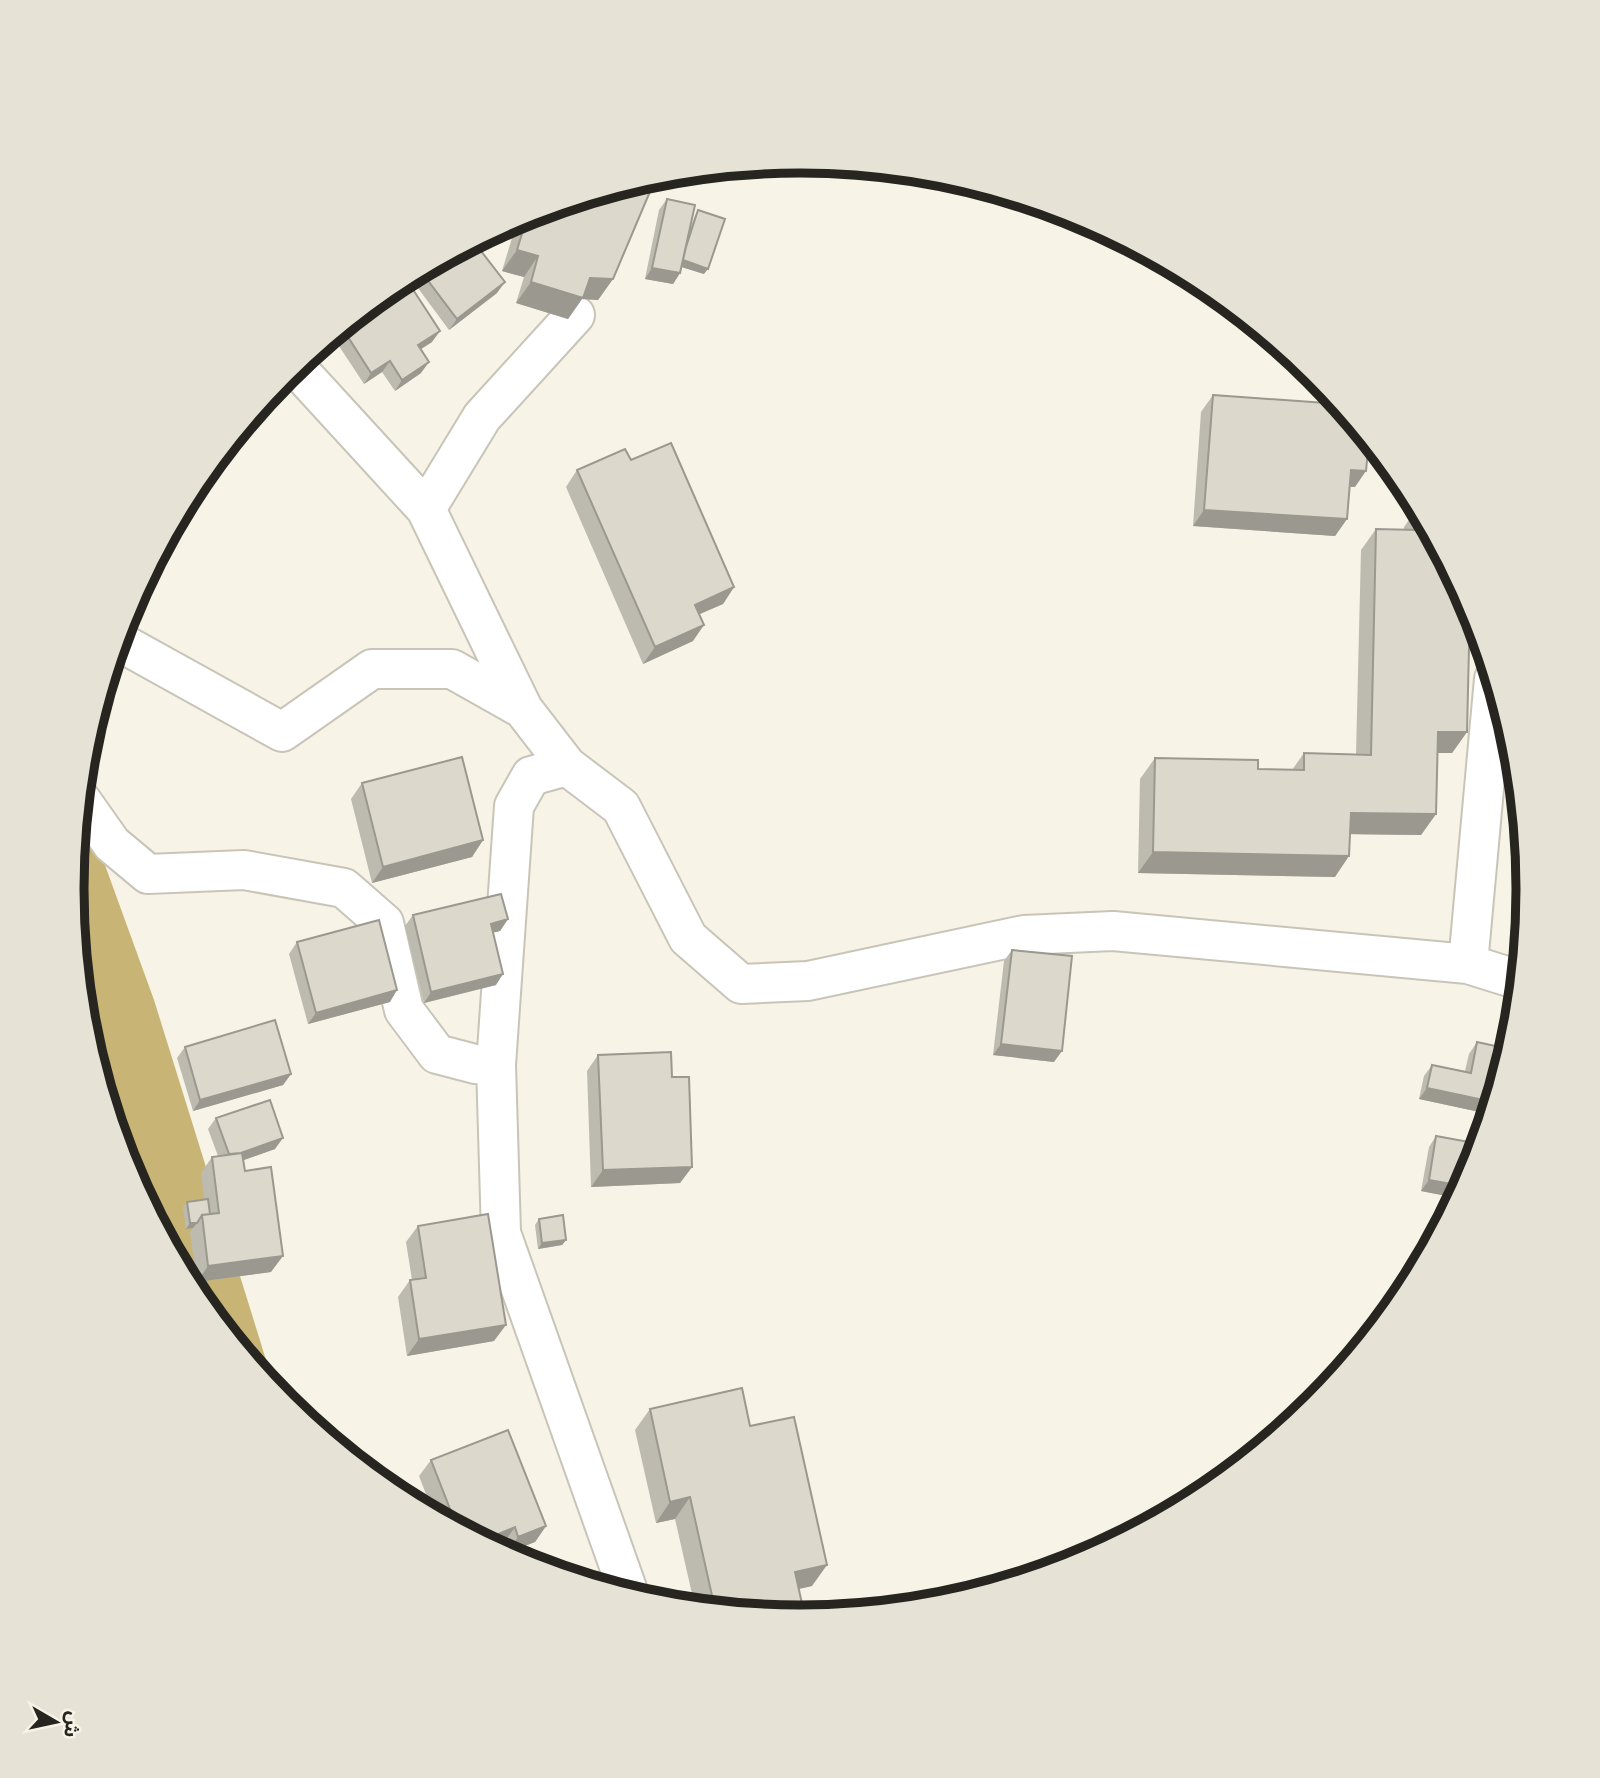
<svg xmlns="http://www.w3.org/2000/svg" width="1600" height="1778" viewBox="0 0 1600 1778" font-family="Quicksand,'Noto Sans Arabic',sans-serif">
<rect width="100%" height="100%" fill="#f7f3e6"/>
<path fill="#c8b575" d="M81 799 154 1000 277 1395 194 1293 127 1167 86 1031 72 889Z"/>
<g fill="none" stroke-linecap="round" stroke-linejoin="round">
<g stroke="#c8c5b8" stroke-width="42">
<path id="minor" d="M295 366 426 509 523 709
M426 509 482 417 575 315
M118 641 282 732 372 669H452L523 709 567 766
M81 800 112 844 148 874 244 870 344 888 384 923 404 1010 437 1054 475 1064 496 1065
M1468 964 1494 679
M629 1594 501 1233 496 1065 514 806 531 776 567 766 621 807 688 938 741 984 808 981 1024 935 1113 931 1468 964 1519 980"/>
</g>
<use href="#minor" stroke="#fff" stroke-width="38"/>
</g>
<path fill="#bdbbaf" d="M657 175 613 279 598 300 582 299 568 319 516 303 524 277 502 271 518 218Z
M667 199 689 232 695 215 698 210 704 274 682 267 680 273 673 284 645 279 659 210Z
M474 242 497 293 449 330 409 276Z
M343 329 432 342 421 349V373L395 391 382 372 364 384 335 340Z
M1213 395 1355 487H1349L1347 519 1335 536 1193 526 1201 412Z
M631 460 734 587 723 604 699 614 693 641 643 664 566 487 577 470Z
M1418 507 1470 605 1467 732 1452 753H1437L1436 814 1421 835 1350 834 1335 877 1138 873 1140 779 1155 758 1258 769 1292 770 1304 753 1356 754 1361 550 1376 529 1404 530V527Z
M362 783 483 840 472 857 372 883 351 799Z
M413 915 508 919 500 931 494 932 496 985 424 1003 405 926Z
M297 942 390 1002 308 1024 289 954Z
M1012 950 1054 1062 993 1055 1004 961Z
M1477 1042 1509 1049 1489 1114 1419 1099 1424 1076 1432 1065 1465 1071 1469 1054Z
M185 1047 291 1074 283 1085 193 1111 177 1058Z
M598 1055 672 1077 692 1167 680 1183 591 1187 587 1071Z
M216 1118 275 1149 243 1160 245 1171 271 1272 197 1282 190 1232 193 1228 186 1229 183 1207 187 1202 204 1200 201 1173 212 1157 218 1156 208 1129Z
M1436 1136 1473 1168 1457 1198 1421 1191 1429 1147Z
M539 1219 566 1240 562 1245 538 1249 535 1225Z
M418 1226 494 1341 407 1356 398 1297 410 1280H412L406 1242Z
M650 1409 750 1426 812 1586 799 1589 800 1617 695 1607 675 1519 656 1523 635 1430Z
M431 1460 546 1526 535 1542 507 1553 503 1544 494 1547 434 1515 419 1476Z"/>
<path fill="#9a988f" d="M517 250 538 256 524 277 502 271Z
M682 260 708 269 704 274 678 266Z
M652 268 680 273 673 284 645 279Z
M590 278 613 279 598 300 582 299 568 319 516 303 531 282Z
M505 282 497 293 449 330 457 319Z
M440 331 432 342 410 356 418 345Z
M390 361 382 372 364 384 371 373Z
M429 362 421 373 395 391 402 380Z
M1351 470 1366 471 1355 487 1339 486Z
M1204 510 1347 519 1335 536 1193 526Z
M734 587 723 604 684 621 695 605Z
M704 625 693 641 643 664 655 647Z
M1438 732H1467L1452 753H1423Z
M1351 813 1436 814 1421 835 1336 834Z
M483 840 472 857 372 883 383 867Z
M1153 852 1349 856 1335 877 1138 873Z
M508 919 500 931 484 935 491 924Z
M503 974 496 985 424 1003 431 992Z
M397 990 390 1002 308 1024 316 1013Z
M1001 1044 1062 1051 1054 1062 993 1055Z
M291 1074 283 1085 193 1111 200 1100Z
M1427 1088 1493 1102 1489 1114 1419 1099Z
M283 1138 275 1149 222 1168 229 1157Z
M692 1167 680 1183 591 1187 603 1170Z
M1429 1180 1463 1186 1457 1198 1421 1191Z
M190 1223H197L193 1228 186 1229Z
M566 1240 562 1245 538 1249 542 1243Z
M283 1256 271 1272 197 1282 208 1266Z
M506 1325 494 1341 407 1356 419 1339Z
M690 1497 675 1519 656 1523 670 1502Z
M546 1526 535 1542 507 1553 518 1537Z
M515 1527 503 1544 494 1547 482 1541Z
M827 1565 812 1586 780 1593 795 1572Z"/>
<path fill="#dcd9cc" stroke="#9a988f" stroke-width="2" d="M657 175 613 279 590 278 583 298 531 282 538 256 517 250 528 214Z
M667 199 695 205 680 273 652 268Z
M698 210 725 219 708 269 683 260 686 247Z
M474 242 505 282 457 319 420 270Z
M410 285 440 331 418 345 429 362 402 380 390 361 371 373 343 329Z
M1213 395 1340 404 1369 439 1366 471 1351 470 1347 519 1204 510Z
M671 443 734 587 695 605 704 625 655 647 577 470 625 449 631 460Z
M1418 508 1470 605 1467 732H1438L1436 814 1351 813 1349 856 1153 852 1155 758 1258 760V769L1304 770V753L1371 755 1376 529 1418 530Z
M462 757 483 840 383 867 362 783Z
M501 894 508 919 491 924 503 974 431 992 413 915Z
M379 920 397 990 316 1013 297 942Z
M1012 950 1072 956 1062 1051 1001 1044Z
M275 1020 291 1074 200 1100 185 1047Z
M1477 1042 1509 1049 1493 1102 1427 1088 1432 1065 1471 1073Z
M671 1052 672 1077H689L692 1167 603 1170 598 1055Z
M270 1100 283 1138 241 1153 229 1154 216 1118Z
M1436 1136 1480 1144 1473 1168 1463 1186 1429 1180Z
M242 1153 245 1171 271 1167 283 1256 208 1266 202 1215 219 1213 212 1157Z
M208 1199 210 1214 202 1215 197 1223H190L187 1202Z
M488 1214 506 1325 419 1339 410 1280 426 1278 418 1226Z
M563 1215 566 1240 542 1243 539 1219Z
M742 1388 750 1426 794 1417 827 1565 795 1572 805 1617H800L715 1609 690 1497 670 1502 650 1409Z
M508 1430 546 1526 518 1537 515 1527 482 1541 457 1527 431 1460Z"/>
<path d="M0 0H1600V1778H0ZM84 889a716 716 0 1 1 1432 0a716 716 0 1 1-1432 0Z" fill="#e6e3d6" fill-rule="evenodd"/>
<path fill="none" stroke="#272520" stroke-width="9" d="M84 889a716 716 0 1 1 1432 0a716 716 0 1 1-1432 0Z"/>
<g transform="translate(56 1722) rotate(99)" stroke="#f7f3e6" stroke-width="5" paint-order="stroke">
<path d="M0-5L12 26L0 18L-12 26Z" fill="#272520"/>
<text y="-10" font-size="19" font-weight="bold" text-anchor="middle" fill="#272520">ش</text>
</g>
</svg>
